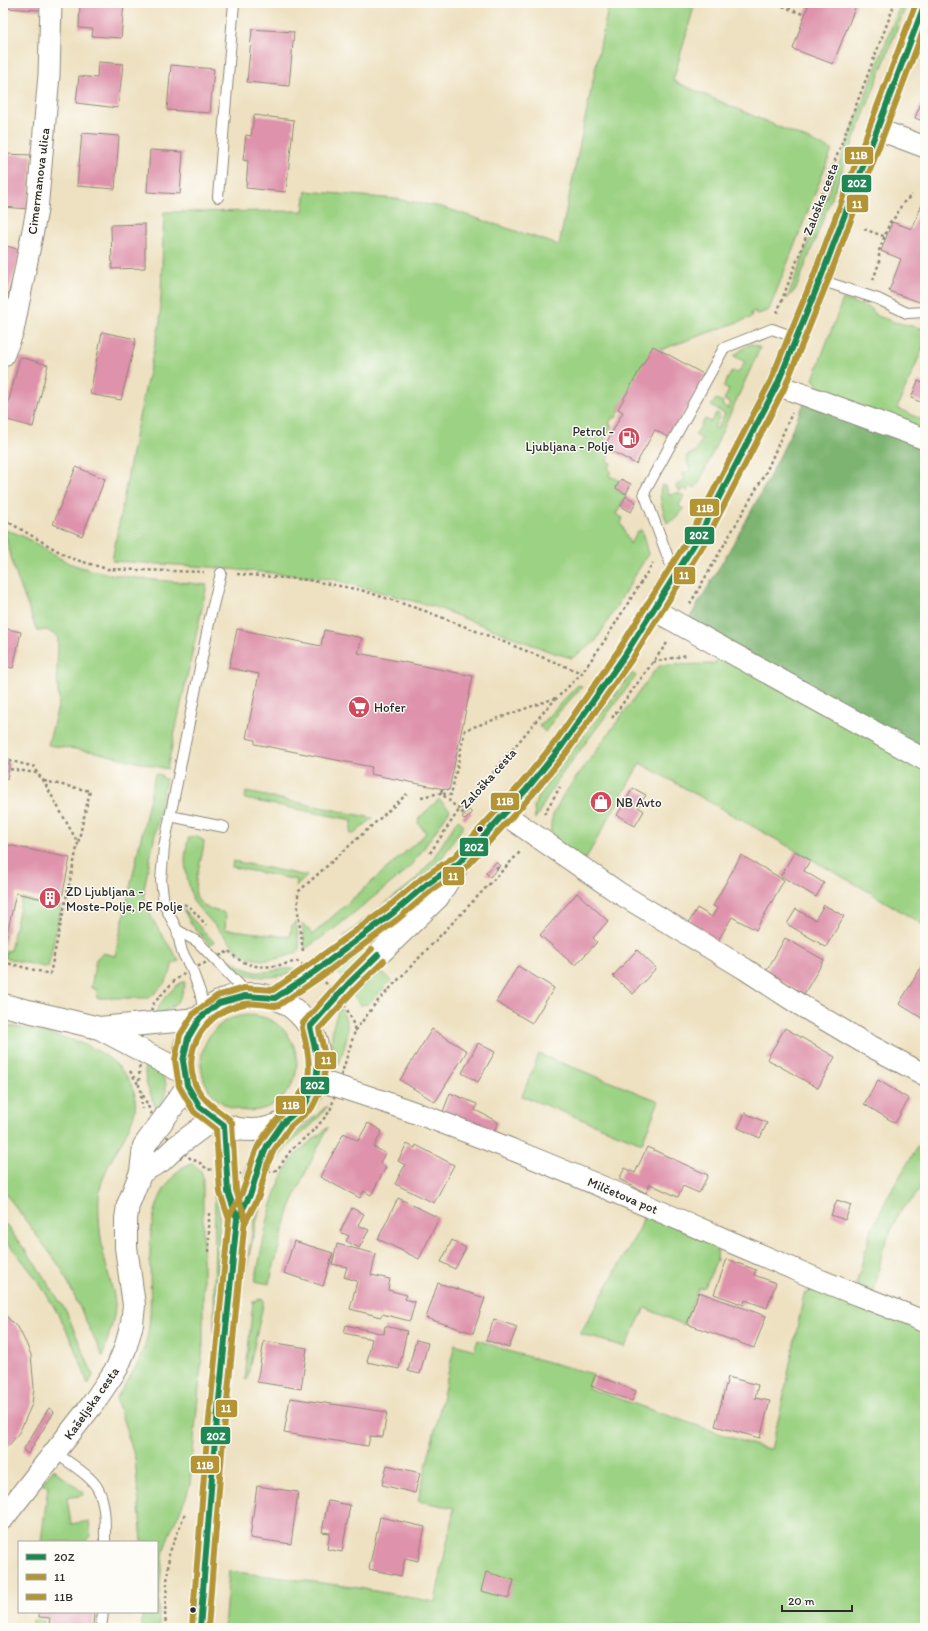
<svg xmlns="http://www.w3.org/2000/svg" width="928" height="1631" viewBox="0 0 928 1631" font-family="Itim,sans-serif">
<rect width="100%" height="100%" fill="#fdfcf7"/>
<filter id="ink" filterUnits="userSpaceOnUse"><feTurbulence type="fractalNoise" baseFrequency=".025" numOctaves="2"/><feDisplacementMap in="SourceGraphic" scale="8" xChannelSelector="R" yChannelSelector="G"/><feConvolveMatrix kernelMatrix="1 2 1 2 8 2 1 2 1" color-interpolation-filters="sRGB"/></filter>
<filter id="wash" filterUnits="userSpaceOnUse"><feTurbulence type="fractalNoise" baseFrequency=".012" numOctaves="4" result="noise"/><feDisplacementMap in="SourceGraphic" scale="16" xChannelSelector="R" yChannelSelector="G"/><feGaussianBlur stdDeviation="0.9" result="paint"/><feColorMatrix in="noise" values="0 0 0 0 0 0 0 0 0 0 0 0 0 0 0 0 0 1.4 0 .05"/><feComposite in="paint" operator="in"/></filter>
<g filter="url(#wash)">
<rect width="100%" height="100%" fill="#eee1c1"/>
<path fill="#9cd283" stroke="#647e57" d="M609 3H695L673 81 832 150 769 310 756 315 755 311 751 313 752 317 660 350 618 409 620 410 616 418 613 417 609 424 612 426 601 446V450L610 455 607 461 611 463 608 469 611 471 609 476 619 480 614 489 626 495 616 514 623 518 621 523 630 544 637 532 640 530 642 531 648 554 595 642 572 658 551 652 435 607 332 579 209 567 112 561 137 426 160 322 164 212 303 211 306 191 396 199 442 207 559 245Z
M901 3H907L800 279 796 289 787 299Z
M843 299 872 309 875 315 894 322 925 329V343L897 408 925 421V430L880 413 819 387 813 379Z
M752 344 760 348 698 485 695 488 691 485 687 491 683 488 681 491 677 489 676 485 684 482 682 474 690 471 686 456 695 452 702 439 695 435 705 419 711 422 716 413 720 415 714 428 717 429 725 414 711 406 716 399 723 402 722 405 728 409 731 403 724 400 729 390 723 387 732 371 738 373 745 362 734 356 746 346Z
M662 485 666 486 669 495 678 493 684 496 679 506 684 509 676 518 667 523C664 513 657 495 662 485Z
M4 530C32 535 52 559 80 567 120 579 165 580 207 585L167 769 95 752 48 745 59 702 57 676 58 637 47 630 37 631 14 569Z
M717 659 733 664 925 768V926L866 890 640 763 585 860 552 838C548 821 554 812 562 797L655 670 661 665 714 664Z
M632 673 636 676 559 778 535 819 534 807 538 796Z
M578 685 582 687 559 712 545 732 539 726Z
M155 774 162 775V778L166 779 144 889C144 915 166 939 179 961L172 964C172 977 158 992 148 998H97L96 989 91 988 96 959 103 953 115 956Z
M246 792 256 794 373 818 354 834H350L352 820 245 799Z
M438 800H440L450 810 419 855 406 871 335 928 305 949 302 923 313 934 420 839 426 833 418 823 419 818Z
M458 819 464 825 443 856 428 874 343 937 414 881 433 859Z
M196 836 204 841C202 872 177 906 223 912L226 916 225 929 290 937 292 925 296 922 300 951C279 960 259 965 239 952L197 906 193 901C187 876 181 863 189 837Z
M233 861 307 876 296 887 297 880 232 867Z
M22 898 61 908 48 968 5 958 6 951H10Z
M183 909 214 942 210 945 191 924Z
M395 924 343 979 334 968Z
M227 959C237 963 245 970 256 972 270 974 289 965 300 970 274 980 246 981 225 961Z
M382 972 391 981 368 1004 360 1005 352 993Z
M182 982H185C183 1000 172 1011 155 1014 160 1002 171 989 182 982Z
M340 1008C354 1030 345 1042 339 1065 328 1048 331 1025 340 1008Z
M201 1063a48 48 0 1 1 96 0a48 48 0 1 1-96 0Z
M3 1025C26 1028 67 1037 88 1046 116 1058 146 1087 132 1120 122 1146 101 1169 99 1197 98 1222 101 1246 107 1269 110 1281 114 1292 115 1304 115 1322 106 1341 103 1357L61 1268 3 1190Z
M539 1054 659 1101 642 1143 522 1096Z
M144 1061C169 1075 172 1087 157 1111L146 1083Z
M327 1106C317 1123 302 1133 288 1146 281 1153 279 1161 269 1165L284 1144Z
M328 1127 302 1180 289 1210 269 1284 255 1281C264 1242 269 1193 292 1160 301 1147 317 1138 328 1127Z
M925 1134V1181L913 1199 899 1212 883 1249 874 1293 856 1285 870 1233 888 1196Z
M192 1164C200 1168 202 1171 203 1179V1345L190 1484C185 1506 171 1525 165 1547 161 1561 157 1614 160 1628H142V1612H157V1542H142L135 1458 116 1398C129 1380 144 1356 148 1333 157 1283 136 1219 173 1177 179 1170 183 1165 192 1164Z
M215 1182H219V1263L214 1333Z
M260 1188 264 1189 245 1273Z
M646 1209 718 1243 717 1260 705 1287 698 1289 684 1325 645 1308 625 1347 580 1334 640 1228Z
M3 1221 34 1262 66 1311 93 1375 88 1385C71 1330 42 1280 3 1238Z
M819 1287 925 1328V1628H224L229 1571 353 1587 435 1602 454 1508 418 1501 455 1344 474 1350 478 1340 511 1352 593 1374 588 1388 765 1449H771L782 1404 804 1294Z
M260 1299 264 1300 247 1380 245 1379 253 1302Z
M53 1469 84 1493V1495L67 1498 71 1524 89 1521 91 1536 86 1542H41L48 1487 42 1484Z
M33 1620 45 1621 42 1628H33Z"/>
<path fill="#7db471" stroke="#54704e" d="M804 403 925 446V753L689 619C731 548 772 479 804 403Z"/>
<g id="blocks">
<path fill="#de92ab" d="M3 3H41L40 10 3 8Z
M80 3H124L121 38 92 36 93 29 79 28Z
M809 3H857L833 64 793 49Z
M252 29 294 32 289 86 247 82Z
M98 62 123 64 118 108 76 103 79 76 97 78Z
M171 65 214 69 210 113 167 110Z
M925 93V122L915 118Z
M254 115 294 120 286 192 246 188 248 161 243 160 246 135 251 136Z
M82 133 119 136 115 189 77 186Z
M150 150 183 152 180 194 147 192Z
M3 154 32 155 29 209 3 207Z
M925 197V296L922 303 889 291 901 259 881 251 892 222 912 229Z
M145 224V268L112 269 111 225Z
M3 245 21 250 6 302 3 301Z
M102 332 136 339 121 400 90 394Z
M653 346 705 375 670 438 655 430 636 464 604 447 623 412 618 409Z
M20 357 48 365 33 427 4 419Z
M918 381 925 384V404L911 398Z
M76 467 105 479 82 536 53 524Z
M621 479 631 484 626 494 616 488Z
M626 496 636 502 631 512 621 506Z
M3 628 21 632 13 668 3 666Z
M237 629 321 646 324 630 362 638 358 653 473 676 449 790 370 774 372 767 255 744V740L246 738 259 674 229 668Z
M3 762 10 763 7 779 3 778Z
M633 788 646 795 638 807 644 811 635 826 617 815Z
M469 810 472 813 465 820 462 817Z
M3 844 70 858 61 903 16 893 4 948Z
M795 851 810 860 804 871 824 883 816 897 781 876Z
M741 855 784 880 756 930 732 917 716 944 687 926 697 908 712 917 717 908 713 906Z
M496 862 500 866 490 877 486 873Z
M577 893 608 921 593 938 597 942 575 966 540 935Z
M824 905 844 916 826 947 787 924 796 909 815 920Z
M785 938 824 960 804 994 766 972Z
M637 950 656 968 633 994 613 976Z
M925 961V1020L899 1004Z
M518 966 554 988 532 1023 496 1002Z
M785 1028 835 1057 818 1088 767 1059Z
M432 1029 467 1051 435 1102 400 1080Z
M478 1043 495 1052 478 1082 462 1073Z
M878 1080 909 1099 895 1123 864 1104Z
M450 1093 477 1104 475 1110 498 1122 493 1135 443 1112Z
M745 1113 767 1123 760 1138 738 1128Z
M368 1123 382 1131 374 1147 385 1153 380 1163 386 1167 371 1195 364 1191 360 1198 320 1177 344 1133 358 1141Z
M407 1144 415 1148 416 1145 454 1165 434 1203 395 1184 405 1165 398 1161Z
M647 1147 708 1175 699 1193 683 1186 678 1197 650 1184 646 1193 619 1179 625 1168 635 1173Z
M398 1198 439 1218 419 1259 378 1239Z
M837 1200 851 1205 845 1220 831 1215Z
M352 1208 364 1214 358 1225 369 1230 359 1248 346 1241 349 1236 340 1232Z
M452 1240 466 1248 455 1269 441 1262Z
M294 1241 333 1253 323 1286 284 1273Z
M337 1244 376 1254 371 1275 390 1279 388 1290 407 1295 405 1299 415 1302 410 1321 382 1314 381 1317 350 1309 357 1281 344 1277 347 1267 332 1264Z
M727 1259 756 1270 754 1275 776 1283 767 1308 745 1300 744 1305 714 1294Z
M438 1283 485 1298 473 1333 426 1318Z
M699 1292 766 1316 754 1348 687 1324Z
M3 1313 19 1329 26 1343 31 1355 34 1388 32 1404 20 1431 11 1443 3 1450Z
M494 1319 517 1327 509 1348 486 1340Z
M346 1325 384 1334 385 1326 407 1331 399 1369 367 1362 372 1339 344 1333Z
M416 1340 428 1343 420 1374 408 1371Z
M264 1341 307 1348 301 1389 257 1382Z
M596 1375 636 1391 632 1401 591 1386Z
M728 1377 758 1385 755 1398 770 1401 760 1438 715 1426Z
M290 1398 387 1412 383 1437 370 1436 368 1446 284 1433Z
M49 1408 54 1412 28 1454 23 1450Z
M387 1465 420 1473 415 1493 382 1485Z
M257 1486 298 1492 291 1544 250 1538Z
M328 1501 350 1505 342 1552 327 1549 330 1533 322 1532Z
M380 1517 425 1527 418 1561 405 1558 401 1576 369 1569Z
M486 1572 514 1580 509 1598 481 1591Z
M39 1612H94L93 1628H49L50 1618 39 1617Z"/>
</g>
</g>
<g filter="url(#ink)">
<use href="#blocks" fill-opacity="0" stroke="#8c8676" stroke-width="1"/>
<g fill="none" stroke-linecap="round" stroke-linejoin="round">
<g stroke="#8c8676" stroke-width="12">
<path id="service" d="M218 197 234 3
M820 280 878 299 907 313 925 312
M675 576 644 493 724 348 772 329 797 338
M170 816 224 827
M177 930 198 942 248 994
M204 1012 200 992 192 970 182 952 177 930 164 904 161 880 164 847 210 618 221 573
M55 1452C67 1462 91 1475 98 1489 106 1503 105 1527 105 1542
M101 1628 103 1612"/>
</g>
<g stroke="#8c8676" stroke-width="23">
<path id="minor" d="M877 129 925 147
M3 356 13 331 37 210 49 75 51 3
M777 385 925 439
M654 610 925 760
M504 814 619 893 745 969 797 1003 861 1041 925 1075
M317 1080C484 1131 643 1205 803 1273 843 1290 885 1305 925 1322"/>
</g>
<g stroke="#8c8676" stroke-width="24">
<path id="tertiary" d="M3 1005 99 1028 184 1073
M99 1028 198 1019
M141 1172 161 1161 177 1146 213 1119
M3 1518 92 1405 117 1368 125 1349 132 1324 134 1305 126 1247V1219L128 1205 141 1172 144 1146 187 1087"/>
</g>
<g stroke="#8c8676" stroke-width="24">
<path id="secondary" d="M183 1062a68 68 0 1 1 136 0a68 68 0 1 1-136 0Z
M275 998 314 972 393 913 427 884 453 867
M310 1027 349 983 438 897 459 863 526 790 561 747 625 655 697 540 777 385 820 280 925 3
M224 1125 228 1192 237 1218
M200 1628 214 1451 237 1218 251 1193 256 1173 265 1149 283 1122"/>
</g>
<path stroke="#8c8676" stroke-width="2.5" stroke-dasharray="3 3" stroke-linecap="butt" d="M777 4 805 15
M864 229 886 237
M873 280 879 263V251L890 222 896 216 902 204 912 195
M777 313 895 3
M3 513 10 523 70 558 107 569 204 572
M3 524 10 523
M237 574 308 580 361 590 428 612 582 673
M690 604 766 472 792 413
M653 662 687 655
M612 718 667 643
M3 759 35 767 37 773
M44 781 90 791 78 843
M442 789 441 793 451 795 465 730 558 697
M421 797 441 793 466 816
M544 814 560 787
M430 853 459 810 483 785 546 709 582 673 605 640 653 563
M496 867 502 872
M184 904 191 908 206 925
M229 951C248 972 272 968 297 961 323 978 348 999 355 1031L330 1111 316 1128 291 1150 277 1170 246 1174 228 1173 207 1169 199 1162 191 1159 163 1133 153 1117 139 1086 140 1042 154 1003 174 981 185 973Z
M303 951 298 912V892L407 794
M3 962 50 974 78 843 43 780 37 773 9 769
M355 1031 376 1003 520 852
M130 1071 138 1084
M141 1096 142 1109
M209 1252V1211
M166 1628 165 1613 169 1554 185 1513"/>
<use href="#service" stroke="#fff" stroke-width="10"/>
<use href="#minor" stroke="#fff" stroke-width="21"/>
<use href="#tertiary" stroke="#fff" stroke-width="22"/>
<use href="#secondary" stroke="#fff" stroke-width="22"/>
<g stroke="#fdfcf7" stroke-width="9">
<path id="bus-1" d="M237 1220 251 1193 260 1163 267 1146 283 1123 306 1103 316 1083 318 1061 310 1027 349 983 378 955
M200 1628 214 1451 237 1218 228 1192 224 1125 200 1107 187 1085 183 1061 188 1038 200 1018 219 1003 245 996 275 998 314 972 393 913 427 884 459 863 526 790 561 747 625 655 697 540 777 385 820 280 925 3"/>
</g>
<g stroke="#fdfcf7" stroke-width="9">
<path id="bus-2" d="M245 1223 259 1196 267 1165 274 1150 290 1127 312 1108 323 1086 326 1060 319 1029 355 989 384 961
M208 1628 222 1452 245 1218 236 1190 232 1123 229 1119C216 1109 200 1099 194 1081 183 1045 208 1011 244 1004 254 1002 266 1005 275 1006L279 1005 319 978 398 919 432 890 464 869 532 795 567 752 632 659 704 544 784 389 827 283 925 26"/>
</g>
<g stroke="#fdfcf7" stroke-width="9">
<path id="bus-3" d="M229 1217C233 1208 240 1200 243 1190 250 1174 251 1156 261 1141 293 1090 323 1101 302 1028L303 1023 343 978 372 949
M192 1627 206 1450 229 1219 220 1193 216 1129 194 1112 179 1086 175 1060 180 1035 194 1013 217 996 244 988 273 990 309 965 388 907 422 878 454 857 520 785 555 742 618 651 690 536 770 382 813 277 916 3"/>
</g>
<use href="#bus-1" stroke="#1f8751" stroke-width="6"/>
<use href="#bus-2" stroke="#b39536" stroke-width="6"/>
<use href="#bus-3" stroke="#b39536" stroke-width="6"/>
</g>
</g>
<defs>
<g id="fuel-disc" transform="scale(1.15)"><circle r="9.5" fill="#d1495b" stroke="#fdfcf7"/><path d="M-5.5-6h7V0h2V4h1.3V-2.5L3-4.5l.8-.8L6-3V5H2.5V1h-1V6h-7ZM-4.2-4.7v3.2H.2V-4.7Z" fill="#fff"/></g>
<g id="supermarket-disc" transform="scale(1.15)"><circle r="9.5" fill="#d1495b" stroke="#fdfcf7"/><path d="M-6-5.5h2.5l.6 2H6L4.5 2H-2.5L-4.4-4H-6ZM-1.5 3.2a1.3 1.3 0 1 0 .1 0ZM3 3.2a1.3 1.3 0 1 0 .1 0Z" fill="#fff"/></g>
<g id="shop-disc" transform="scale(1.15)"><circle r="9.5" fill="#d1495b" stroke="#fdfcf7"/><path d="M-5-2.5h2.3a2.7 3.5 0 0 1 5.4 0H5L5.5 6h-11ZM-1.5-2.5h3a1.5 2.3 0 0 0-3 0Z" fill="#fff"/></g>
<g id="building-disc" transform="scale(1.15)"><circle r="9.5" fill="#d1495b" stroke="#fdfcf7"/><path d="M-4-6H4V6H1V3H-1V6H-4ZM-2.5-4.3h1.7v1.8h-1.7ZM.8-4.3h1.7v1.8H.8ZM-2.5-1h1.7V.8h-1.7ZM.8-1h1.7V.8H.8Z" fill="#fff"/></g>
</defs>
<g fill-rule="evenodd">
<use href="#fuel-disc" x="629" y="438"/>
<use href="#supermarket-disc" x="359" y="707"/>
<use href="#shop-disc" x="601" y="802"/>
<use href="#building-disc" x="50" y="898"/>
</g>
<g fill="#2b2b2b" stroke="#fdfcf7" stroke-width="1.5">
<circle cx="480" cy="829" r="3.5"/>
<circle cx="193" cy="1610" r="3.5"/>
</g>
<g text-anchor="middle" stroke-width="3" stroke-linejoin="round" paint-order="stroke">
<g font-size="13" fill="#2b2b2b" stroke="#fdfcf7">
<text transform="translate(38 181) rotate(-83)" y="5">Cimermanova ulica</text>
<text transform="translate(820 199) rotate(-69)" y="5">Zaloška cesta</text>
<text transform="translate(488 778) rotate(-48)" y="5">Zaloška cesta</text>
<text transform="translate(623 1195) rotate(23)" y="5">Milčetova pot</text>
<text transform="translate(91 1403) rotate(-55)" y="5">Kašeljska cesta</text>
</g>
<g font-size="13" fill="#2b2b2b" stroke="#fdfcf7" text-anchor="start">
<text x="614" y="436" text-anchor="end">Petrol -<tspan x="614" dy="15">Ljubljana - Polje</tspan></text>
<text x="374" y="712">Hofer</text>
<text x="616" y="807">NB Avto</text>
<text x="66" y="896">ZD Ljubljana -<tspan x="66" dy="15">Moste-Polje, PE Polje</tspan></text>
</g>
</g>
<g stroke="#fdfcf7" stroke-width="1.5">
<rect x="844" y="146" width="30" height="19" rx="4" fill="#b39536"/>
<rect x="841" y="174" width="31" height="19" rx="4" fill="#1f8751"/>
<rect x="846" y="194" width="23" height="19" rx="4" fill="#b39536"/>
<rect x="689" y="498" width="31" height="19" rx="4" fill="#b39536"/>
<rect x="684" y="526" width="31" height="19" rx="4" fill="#1f8751"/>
<rect x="673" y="566" width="23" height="19" rx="4" fill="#b39536"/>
<rect x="490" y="792" width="30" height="19" rx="4" fill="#b39536"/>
<rect x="459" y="837" width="30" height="20" rx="4" fill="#1f8751"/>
<rect x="442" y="866" width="23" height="20" rx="4" fill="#b39536"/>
<rect x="314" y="1051" width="23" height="19" rx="4" fill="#b39536"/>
<rect x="300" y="1076" width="30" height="19" rx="4" fill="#1f8751"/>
<rect x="275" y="1095" width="31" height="20" rx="4" fill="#b39536"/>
<rect x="215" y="1399" width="23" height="19" rx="4" fill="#b39536"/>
<rect x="200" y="1426" width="31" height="19" rx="4" fill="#1f8751"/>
<rect x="190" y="1455" width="30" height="19" rx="4" fill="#b39536"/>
</g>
<g font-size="11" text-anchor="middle" font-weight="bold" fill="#fff">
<text x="859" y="159">11B</text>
<text x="857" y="187">20Z</text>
<text x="857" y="208">11</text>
<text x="705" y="512">11B</text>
<text x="699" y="539">20Z</text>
<text x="684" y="579">11</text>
<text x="505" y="805">11B</text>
<text x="474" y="851">20Z</text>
<text x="453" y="880">11</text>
<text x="326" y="1064">11</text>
<text x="315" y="1089">20Z</text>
<text x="291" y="1109">11B</text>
<text x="226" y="1412">11</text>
<text x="216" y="1440">20Z</text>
<text x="205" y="1469">11B</text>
</g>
<rect width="928" height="1631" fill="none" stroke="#fdfcf7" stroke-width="16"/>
<rect x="18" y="1541" width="140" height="72" fill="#fdfcf7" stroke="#a9a8a5"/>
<rect x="26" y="1554" width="20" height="6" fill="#1f8751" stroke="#a9a8a5"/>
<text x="54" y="1561" font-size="12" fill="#2b2b2b">20Z</text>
<rect x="26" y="1574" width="20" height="6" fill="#b39536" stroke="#a9a8a5"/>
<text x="54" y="1581" font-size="12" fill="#2b2b2b">11</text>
<rect x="26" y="1594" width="20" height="6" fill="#b39536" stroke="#a9a8a5"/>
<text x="54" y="1601" font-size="12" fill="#2b2b2b">11B</text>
<path d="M782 1605v6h70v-6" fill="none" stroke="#2b2b2b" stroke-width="2"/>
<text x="788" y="1605" font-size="12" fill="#2b2b2b" stroke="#fdfcf7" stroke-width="3" paint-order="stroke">20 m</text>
</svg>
